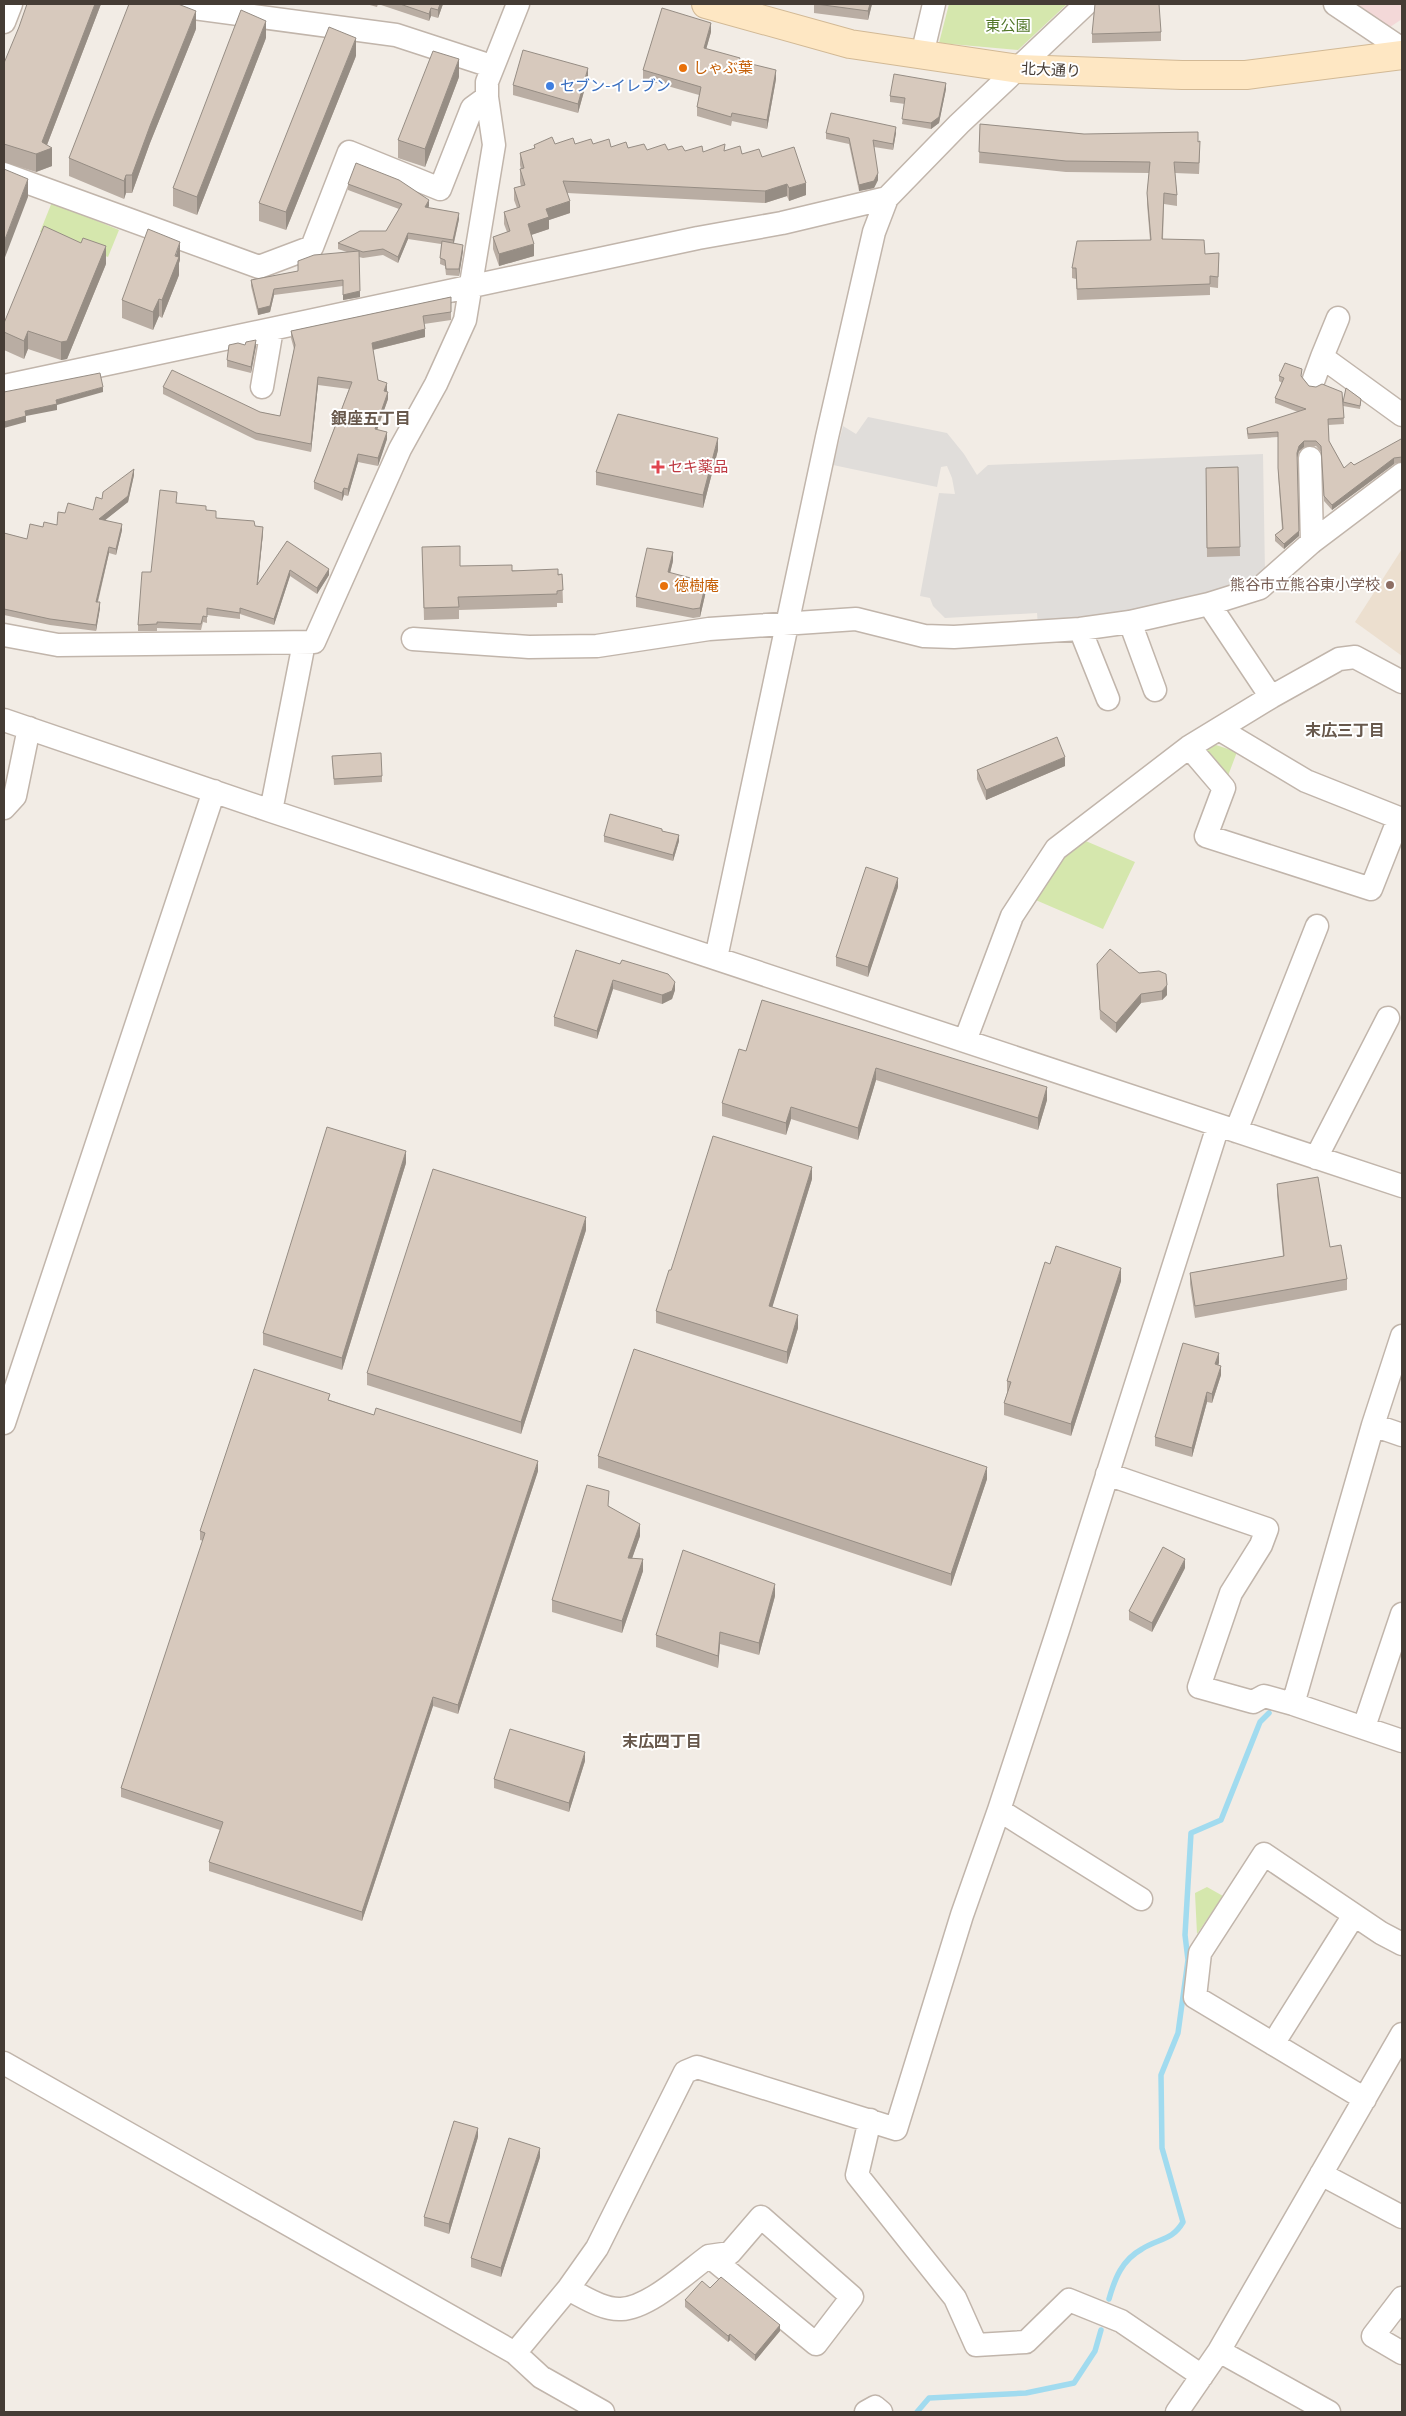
<svg xmlns="http://www.w3.org/2000/svg" width="1406" height="2416" viewBox="0 0 1406 2416" font-family="Montserrat,'Noto Sans JP',sans-serif">
<rect width="100%" height="100%" fill="#f2ece5"/>
<path fill="#ecdfcf" d="M1402 549V656L1355 622Z"/>
<path fill="#f3d8d8" d="M1354 4H1402V19L1387 29Z"/>
<path fill="#d5e7ad" d="M949 4H1067L1018 50 939 43Z
M52 202 119 230 108 257 40 232Z
M1216 745 1237 752 1226 781 1203 755 1208 749Z
M1081 839 1135 862 1103 929 1031 898 1064 852Z
M1207 1887 1223 1896 1197 1934 1195 1893Z"/>
<path fill="#e0ddda" d="M868 417 947 433 964 454 977 475 988 465 1263 454 1265 573 1259 580 1080 622 1038 625 1037 613 945 618 933 606 930 598 920 596 939 493 955 494 952 478 947 466 941 467 937 487 833 465 843 426 856 434Z"/>
<g fill="none" stroke-linecap="round" stroke-linejoin="round">
<path stroke="#a1dbef" stroke-width="5.5" d="M1109 2299C1115 2278 1122 2260 1142 2249 1159 2238 1172 2241 1183 2222L1162 2148 1161 2075 1178 2033 1188 1960 1185 1935 1191 1833 1221 1820 1260 1722 1269 1713
M917 2412 929 2398 1026 2393 1074 2383 1095 2351 1101 2330"/>
<g stroke="#c1b5ab" stroke-width="25">
<path id="street" d="M164 4 396 35 491 66
M1335 4 1402 49
M4 22 11 4
M922 55 934 4
M4 174 259 267 312 247 349 152 440 189 472 108 487 97
M1322 357 1338 318
M1314 379 1322 357 1402 415
M4 386 698 238 782 223 887 198
M262 387 272 329
M1310 458 1312 542
M1209 604 1271 697
M1130 622 1155 690
M1080 629 1108 699
M4 635 58 645 314 642 400 449 436 384 465 320 494 145 487 97V82L518 4
M413 639 529 647 597 646 709 629 856 619 924 636 954 637 1080 629 1130 622 1209 604 1260 588 1312 542 1402 474
M4 720 271 811 1402 1186
M1189 747 1224 788 1206 836 1371 889 1399 818 1306 781 1219 729
M4 808 15 796 29 728
M271 811 304 643
M716 958 827 437 874 232 887 198 959 124 1086 4
M965 1041 1012 916 1056 849 1189 747 1271 697 1339 659 1355 657 1402 682
M1236 1131 1317 926
M1316 1158 1388 1018
M4 1423 214 791
M1373 1425 1402 1336
M1402 1435 1373 1425 1293 1704 1402 1741
M1107 1474 1267 1529 1261 1545 1231 1593 1199 1687 1253 1702 1264 1696 1293 1704
M1364 1727 1402 1614
M999 1810 1141 1899
M1273 2044 1354 1915
M4 2063 515 2353 541 2377 603 2412
M1365 2099 1195 1997 1200 1953 1264 1854 1381 1933 1402 1944
M870 2120 857 2175 955 2298 976 2345 1026 2342 1069 2300 1121 2321 1202 2376
M1321 2174 1402 2217
M568 2289C584 2297 603 2310 621 2309 649 2308 687 2272 709 2256L816 2344 852 2297 761 2217 730 2253 709 2256
M1402 2298 1373 2336 1402 2353
M1219 2351 1329 2412
M515 2353 568 2289 597 2248 685 2072 697 2067 896 2129 962 1915 999 1810 1058 1630 1218 1126
M866 2412 875 2407 881 2412
M1177 2412 1219 2351 1402 2034"/>
</g>
<g stroke="#d2b995" stroke-width="30">
<path id="secondary" d="M706 4 850 44 1019 69 1182 75H1246L1402 55"/>
</g>
<use href="#street" stroke="#fff" stroke-width="22"/>
<use href="#secondary" stroke="#fee7c3" stroke-width="28"/>
</g>
<path fill="#b9ada3" d="M101 4 47 145 52 166 36 172 4 162V63Z
M366 4H443L438 18 431 16 429 21 378 4 377 7Z
M814 4H872L868 20 814 13Z
M196 29 150 143 132 193H126L124 199 69 176V158Z
M711 32 706 49 740 61 776 79 767 129 732 121 731 126 697 116V107L699 95 643 79V70Z
M1161 32V41L1092 43V34Z
M266 38 197 215 173 206V188Z
M356 56 286 230 259 221V203Z
M459 77 425 167 398 158V140Z
M588 77 578 113 513 95V85Z
M946 89 939 123 931 129 902 124 905 104 890 102V96Z
M980 124 1084 134 1198 142 1200 152 1199 174 1175 173 1177 195V206L1164 204 1163 239 1205 254 1219 253 1218 288 1210 287V295L1077 300 1076 279 1072 278V268L1150 240 1147 204V193L1149 173 1066 172 979 163Z
M826 133H896L893 150 874 147 878 180 874 188 859 191 849 144 826 139Z
M555 144H593L611 147 647 150H668L703 152 725 151 762 157 806 195 789 201 787 196 765 203 567 193 570 213 549 220V229L531 235 534 256 499 266 493 249V237L507 232 504 224V212L517 208 514 200V188L521 186 520 182V169H521L520 165V153L534 149V145Z
M348 184 429 206 428 208 459 219 454 243 463 251 459 276 446 275 445 266 440 264 441 244 408 239 398 263 383 255 363 258 359 257 360 297 343 300V286L274 295 270 312 258 315 251 286V280L298 271 347 252 338 249V243L386 231 399 209 348 190Z
M180 260 179 263V275L162 318 159 316 153 330 122 318V300Z
M106 264 67 359 61 360 28 349 24 359 4 350V323Z
M451 297V320L424 324 425 337 373 350 378 380 387 391 388 399 377 429 387 439 378 466 358 462 348 496 344 495 342 501 314 489V482L349 389 318 385 311 452 256 440 163 394V387L260 412 280 416 294 349 291 338V331Z
M245 345 256 346 251 373 227 367V360Z
M1279 376 1302 377 1309 386 1343 403 1346 388 1361 402 1360 409 1343 406 1344 424 1328 425 1329 441 1344 468 1354 465 1402 441V462L1394 464 1332 510 1324 501 1321 452 1316 446 1304 447 1299 451 1297 458 1299 536 1284 549 1275 541V535L1282 529 1278 473V437L1248 439 1247 434V428L1298 412 1275 403V398L1282 383 1279 381Z
M718 450 703 508 596 485V472Z
M1238 467 1240 556 1207 557 1206 468Z
M134 475 128 502 105 520 122 530 116 555 109 553 98 602 100 608 96 631 50 625 4 615V533L27 539 43 527 57 525 65 513 93 510 102 499Z
M177 503 206 510 216 518 255 526 263 533 258 584 287 541 329 575 317 594 290 576 274 625 240 614V619L207 615V623L203 622 201 630 157 628V631H138V625L151 572Z
M422 547 460 566 562 574 563 603H557V607L459 610V619L424 620Z
M673 561 670 573 706 591 700 617 693 618 636 607V597Z
M332 756 382 776V782L334 785Z
M1065 766 986 800 977 779V770Z
M662 831 679 841 673 861 604 842V836Z
M898 887 868 977 836 966V957Z
M576 950 675 990 672 999 662 1004 613 989 597 1039 554 1026V1017Z
M1097 964 1139 973 1167 995 1162 1000 1141 1003 1116 1033 1100 1019Z
M762 1000 1047 1100 1038 1130 876 1080 858 1140 791 1119 786 1135 722 1116V1103L746 1051Z
M406 1163 342 1370 263 1345V1333Z
M812 1179 772 1307 798 1328 787 1364 656 1323V1311L671 1270Z
M1277 1184 1330 1247 1347 1279V1290L1195 1318 1190 1284V1273L1283 1256 1277 1195Z
M586 1230 521 1434 367 1385V1373Z
M1050 1264 1121 1281 1071 1436 1004 1415V1403L1007 1393V1381Z
M1219 1363 1218 1365 1221 1375 1212 1403 1207 1402 1192 1457 1155 1446V1437Z
M330 1400 538 1471 458 1714 433 1706 362 1921 209 1871V1862L220 1830 121 1797V1788L203 1541 200 1540V1531Z
M598 1456 987 1479 951 1586 598 1468Z
M609 1506 640 1536 632 1558 643 1571 622 1633 552 1612V1600Z
M1185 1568 1152 1632 1129 1620V1611Z
M775 1596 759 1655 720 1644 718 1668 656 1647V1635Z
M585 1761 569 1812 494 1788V1779Z
M478 2137 449 2234 424 2226V2217Z
M540 2157 501 2277 471 2267V2258Z
M685 2300 780 2331 755 2361 730 2340 728 2342 685 2307Z"/>
<path fill="#968d84" d="M95 4H101L45 150 52 148V166L36 172V154L42 142Z
M440 4H443L438 18V10Z
M870 4H872L868 20V11Z
M431 8V16L429 21V14Z
M196 11V29L150 143 132 193V175L150 126Z
M266 21V38L197 215V197Z
M711 23V32L704 57V48Z
M356 38V56L286 230V212Z
M459 59V77L425 167V149Z
M588 68V77L578 113V104Z
M776 70V79L767 129V120Z
M946 83V89L939 123 931 129V123Z
M896 127V133L893 150V144Z
M878 173V180L874 188 859 191V185Z
M126 175V193L124 199V181Z
M28 179V197L4 260V242Z
M806 183V195L789 201V188Z
M787 184V196L765 203V191Z
M429 200V206L425 213V207Z
M570 201V213L549 220V229L528 236V224L546 209Z
M459 213V219L453 246V240Z
M408 233V239L398 263V257Z
M180 242V260L179 263V275L162 318V300Z
M534 244V256L499 266V254Z
M463 245V251L459 276V269Z
M106 246V264L67 359 61 360V342Z
M274 289V295L270 312 258 315V309Z
M360 291V297L343 300V295Z
M159 299V316L153 330V312Z
M425 329V337L372 350V343Z
M28 331V349L24 359V341Z
M256 340V346L251 373V367Z
M318 377V385L311 452V444Z
M387 383V391L384 398V391Z
M103 387V392L57 405V410L26 416V422L4 428V422L25 411 56 400Z
M388 392V399L375 436V429Z
M387 432V439L378 466V458Z
M718 438V450L703 508V495Z
M1304 441V447L1299 451 1297 458V453L1299 446Z
M358 454V462L348 496V489Z
M1394 458V464L1332 510V505Z
M134 469V475L128 502 99 525V519Z
M344 488V495L342 501V493Z
M122 524V530L116 555V549Z
M263 527V533L257 591V585Z
M1299 531V536L1284 549V544Z
M109 547V553L96 608V602Z
M673 552V561L668 581V572Z
M329 569V575L317 594V588Z
M290 570V576L274 625V619Z
M706 582V591L700 617V608Z
M100 602V608L96 631V625Z
M1065 757V766L986 800V790Z
M679 835V841L673 861V855Z
M898 878V887L868 977V967Z
M613 980V989L597 1039V1031Z
M675 982V990L672 999 662 1004V995Z
M1167 985V995L1162 1000V991Z
M1141 994V1003L1116 1033V1023Z
M876 1068V1080L858 1140V1128Z
M1047 1087V1100L1038 1130V1118Z
M791 1107V1119L786 1135V1123Z
M406 1151V1163L342 1370V1358Z
M812 1167V1179L769 1318V1306Z
M586 1217V1230L521 1434V1422Z
M1121 1268V1281L1071 1436V1424Z
M798 1315V1328L787 1364V1352Z
M1219 1353V1363L1215 1373V1364Z
M1221 1366V1375L1212 1403V1394Z
M1207 1392V1402L1192 1457V1448Z
M538 1461V1471L458 1714V1705Z
M987 1467V1479L951 1586V1574Z
M640 1524V1536L628 1570V1558Z
M643 1559V1571L622 1633V1621Z
M1185 1559V1568L1152 1632V1623Z
M775 1584V1596L759 1655V1643Z
M720 1632V1644L718 1668V1656Z
M433 1697V1706L362 1921V1912Z
M585 1752V1761L569 1812V1803Z
M478 2128V2137L449 2234V2224Z
M540 2148V2157L501 2277V2268Z
M780 2325V2331L755 2361V2355Z
M730 2334V2340L728 2342V2336Z"/>
<path fill="#d7c9bd" stroke="#968d84" d="M27 4H95L42 142 52 148 36 154 4 144V63L19 27Z
M129 4H178L196 11 150 126 132 175H126L124 181 69 158Z
M400 4H440L438 10 431 8 429 14Z
M816 4H870L868 11Z
M1095 4H1159L1161 32 1092 34Z
M662 8 711 23 704 48 740 58 739 61 776 70 767 120 732 113 731 117 697 107 701 87 643 70Z
M241 10 266 21 197 197 173 188Z
M329 27 356 38 286 212 259 203Z
M523 50 588 68 578 104 513 85Z
M433 51 459 59 425 149 398 140Z
M894 74 946 83 939 117 931 123 902 119 905 98 890 96Z
M831 113 896 127 893 144 873 140 878 173 874 181 859 185 849 138 826 133Z
M980 124 1084 134 1198 132V142L1200 141 1199 163 1174 162 1177 195 1164 193 1162 239 1204 240 1205 254 1219 253 1218 277 1210 276V284L1077 289 1076 268H1072L1077 241 1151 240 1147 193 1150 162 1066 161 979 152Z
M552 137 555 144 573 138 575 144 591 139 593 144 609 139 611 147 626 142 628 148 644 144 647 150 665 144 668 150 682 146 685 151 702 146 703 152 725 144 724 151 740 146 742 154 759 149 762 157 794 147 806 183 789 188 787 184 765 191 563 181 570 201 546 209 549 217 528 224 534 244 499 254 493 237 510 231 504 212 520 207 514 188 525 185 520 169 524 168 520 153 535 148 534 145Z
M356 163 399 180 429 200 425 207 459 213 453 240 408 233 398 257 383 249 363 252 338 243 360 231H386L402 204 348 184Z
M4 169 28 179 4 242Z
M44 226 81 243 83 238 106 246 67 341 61 342 28 331 24 341 4 332V323Z
M148 229 180 242 175 256 179 257 162 300 159 299 153 312 122 300Z
M442 241 463 245 459 269H446L445 260 440 258Z
M359 251 360 291 343 295V280L274 289 270 306 258 309 251 280 298 271V261L314 255Z
M451 297V312L423 316 425 329 372 343 378 380 387 383 384 391 388 392 375 429 387 432 378 458 358 454 348 489 344 488 342 493 314 482 352 382 318 377 311 444 256 433 163 387 172 370 260 412 280 416 295 345 291 331Z
M256 340 251 367 227 360 229 345 238 343 245 345 246 342Z
M1285 363 1302 369 1301 376 1309 386 1316 387 1322 384 1342 392 1344 418 1328 419 1329 441 1344 468 1351 462 1354 465 1401 439 1402 441V457L1394 458 1332 505 1324 496 1321 446 1316 441H1304L1299 446 1297 453 1299 531 1284 544 1275 535 1283 529 1278 468V432L1248 434 1247 428 1306 409 1275 398 1284 378 1279 376Z
M100 373 103 387 56 400 57 404 25 411 26 416 4 422V392Z
M1346 388 1361 399 1360 406 1343 402Z
M618 414 718 438 703 495 596 472Z
M1238 467 1240 547 1207 548 1206 468Z
M134 469 128 496 99 519 122 524 116 549 109 547 96 602H100L96 625 50 619 4 609V533L27 539 30 524 43 527 44 522 57 525 58 512 65 513 68 503 93 510 96 497 102 499 103 492Z
M160 490 177 492 176 503 206 506V510L216 511V518L254 521 255 526 263 527 257 585 287 541 329 569 317 588 290 570 274 619 240 608V613L207 608V617L203 616 201 624 157 622V624L138 625 142 572H151Z
M460 546V566L512 565V571L558 569V575L562 574 563 590 557 591V594L458 597 459 607 424 608 422 547Z
M647 548 673 552 668 572 706 582 700 608 693 609 636 597Z
M1057 737 1065 757 986 790 977 770Z
M381 753 382 776 334 779 332 756Z
M610 814 662 829V831L679 835 673 855 604 836Z
M866 867 898 878 868 967 836 957Z
M1110 949 1139 973 1159 971 1166 974 1167 985 1162 991 1141 994 1116 1023 1100 1010 1097 964Z
M576 950 620 964 622 960 668 974 675 982 672 991 662 995 613 980 597 1031 554 1017Z
M762 1000 1047 1087 1038 1118 876 1068 858 1128 791 1107 786 1123 722 1103 739 1049 746 1051Z
M327 1127 406 1151 342 1358 263 1333Z
M713 1136 812 1167 769 1306 798 1315 787 1352 656 1311 669 1270H671Z
M433 1169 586 1217 521 1422 367 1373Z
M1318 1177 1330 1247 1341 1245 1347 1279 1195 1306 1190 1273 1284 1256 1277 1184Z
M1056 1246 1121 1268 1071 1424 1004 1403 1011 1382 1007 1381 1045 1262 1050 1264Z
M1183 1343 1219 1353 1215 1364 1221 1366 1212 1394 1207 1392 1192 1448 1155 1437Z
M634 1349 987 1467 951 1574 598 1456Z
M254 1369 330 1394 328 1400 374 1415 376 1408 538 1461 458 1705 433 1697 362 1912 209 1862 223 1822 121 1788 205 1533 200 1531Z
M587 1485 609 1491 608 1506 640 1524 628 1558 643 1559 622 1621 552 1600Z
M1163 1547 1185 1559 1152 1623 1129 1611Z
M683 1550 775 1584 759 1643 720 1632 718 1656 656 1635Z
M510 1729 585 1752 569 1803 494 1779Z
M454 2121 478 2128 449 2224 424 2217Z
M509 2138 540 2148 501 2268 471 2258Z
M721 2277 780 2325 755 2355 730 2334 728 2336 685 2300 702 2281 710 2288Z"/>
<g fill="#e8710a" stroke="#fff" stroke-width="2">
<circle cx="683" cy="68" r="5"/>
<circle cx="664" cy="586" r="5"/>
</g>
<circle fill="#3f7fe0" stroke="#fff" stroke-width="2" cx="550" cy="86" r="5"/>
<path fill="#e0444e" stroke="#fff" stroke-width="2" d="M655.5 459.5h5v5h5v5h-5v5h-5v-5h-5v-5h5z"/>
<circle fill="#8d6e63" stroke="#fff" stroke-width="2" cx="1390" cy="585" r="5"/>
<g text-anchor="middle" stroke-width="4" stroke-linejoin="round" paint-order="stroke">
<g font-size="15" fill="#517628" stroke="#fff">
<text x="1008" y="31">東公園</text>
</g>
<g font-size="15" fill="#c56008" stroke="#fff" text-anchor="start">
<text x="693" y="73">しゃぶ葉</text>
<text x="674" y="591">徳樹庵</text>
</g>
<g font-size="15" fill="#453c35" stroke="#fff">
<text transform="translate(1051 70) rotate(3)" y="5">北大通り</text>
</g>
<g font-size="15" fill="#366cbe" stroke="#fff" text-anchor="start">
<text x="560" y="91">セブン-イレブン</text>
</g>
<g font-size="15" fill="#be3a42" stroke="#fff" text-anchor="start">
<text x="668" y="472">セキ薬品</text>
</g>
<g font-size="15" fill="#785e54" stroke="#fff" text-anchor="end">
<text x="1380" y="590">熊谷市立熊谷東小学校</text>
</g>
<g font-size="16" font-weight="bold" fill="#67584c" stroke="#fff">
<text x="371" y="424">銀座五丁目</text>
<text x="1345" y="736">末広三丁目</text>
<text x="662" y="1747">末広四丁目</text>
</g>
</g>
<rect width="1406" height="2416" fill="none" stroke="#453c35" stroke-width="10"/>
</svg>
